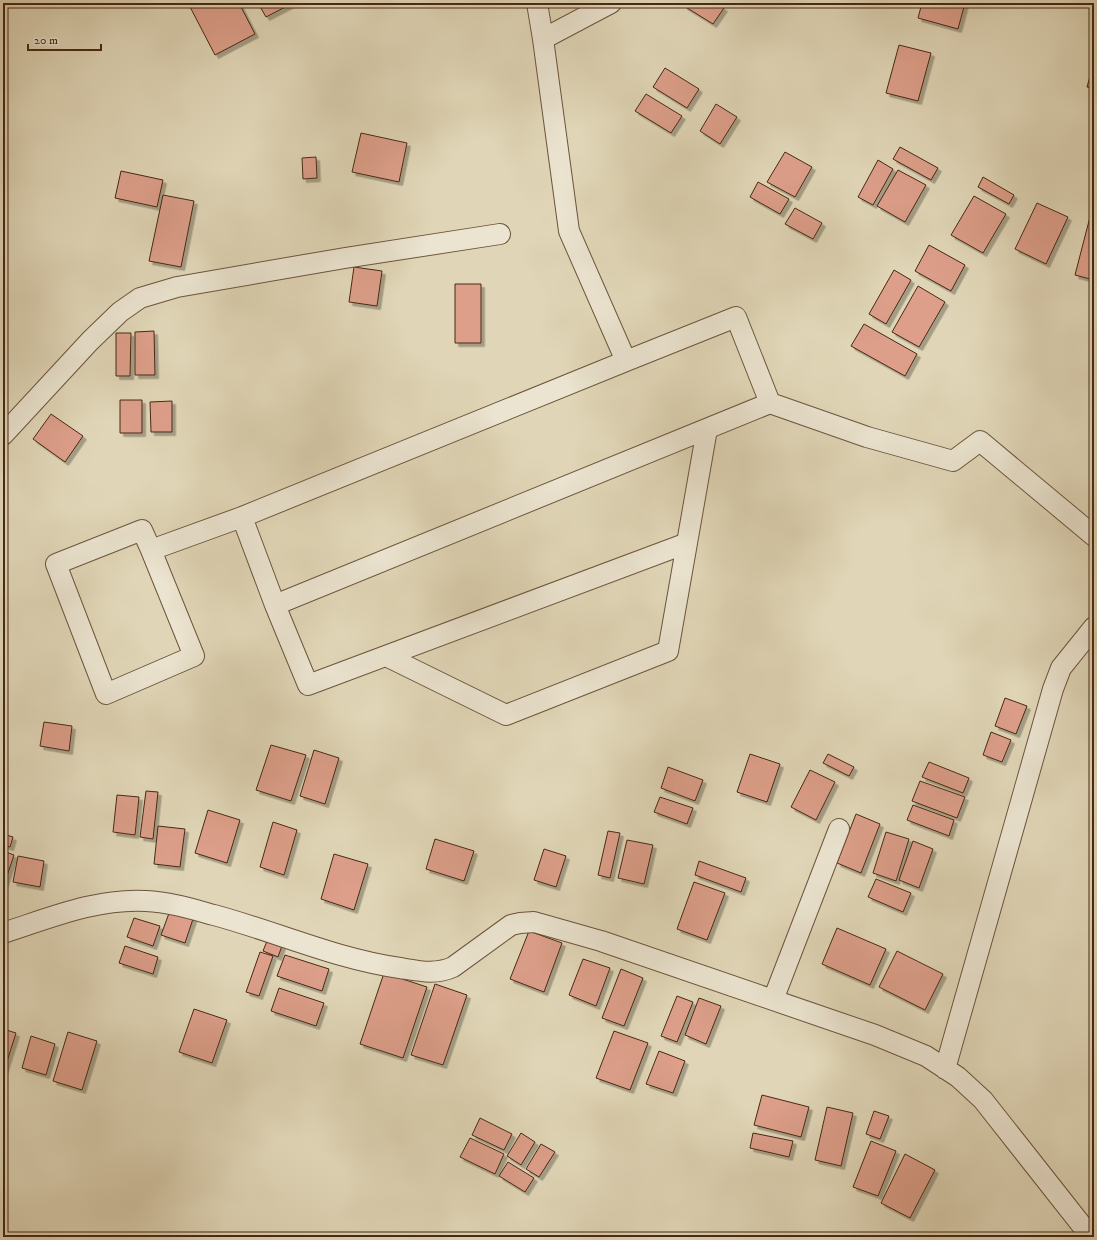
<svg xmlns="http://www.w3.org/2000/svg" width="1097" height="1240" viewBox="0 0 1097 1240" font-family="'IM FELL DW Pica',serif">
<defs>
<filter id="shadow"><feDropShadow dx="3.5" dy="3.5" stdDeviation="0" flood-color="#0004"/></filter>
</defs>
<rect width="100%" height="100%" fill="#e0d6b7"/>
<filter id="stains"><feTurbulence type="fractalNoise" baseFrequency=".005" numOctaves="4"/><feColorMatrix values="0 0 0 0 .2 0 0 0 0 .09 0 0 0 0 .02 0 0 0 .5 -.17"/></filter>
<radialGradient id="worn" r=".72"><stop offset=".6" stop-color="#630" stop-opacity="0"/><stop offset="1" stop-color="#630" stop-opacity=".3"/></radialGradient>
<path fill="#dd9f8a" stroke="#472813" filter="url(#shadow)" d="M188 3H239L255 34 215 55Z
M258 3H293L266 17Z
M686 3H716L724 8 713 24 684 6Z
M922 3H965L958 29 918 18Z
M899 45 931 53 918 101 886 93Z
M1094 62V89L1087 87Z
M665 68 699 89 687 108 653 87Z
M646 94 682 116 671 133 635 111Z
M716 104 737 117 720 144 700 131Z
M361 133 407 143 399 182 352 172Z
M900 147 938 168 931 180 893 159Z
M785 152 812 167 795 197 767 182Z
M316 157 317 178 303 179 302 158Z
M878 160 893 169 873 205 858 197Z
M898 170 926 185 905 222 877 206Z
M121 171 163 180 157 207 115 198Z
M983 177 1014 195 1009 204 978 187Z
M758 182 789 199 780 214 750 197Z
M163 195 194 201 181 267 149 261Z
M974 196 1006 214 983 253 951 235Z
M1037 203 1068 217 1046 264 1015 249Z
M795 208 822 223 813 239 785 224Z
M1090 217 1094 218V280L1075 275Z
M929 245 965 265 951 291 915 271Z
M354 267 382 271 377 306 349 302Z
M894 270 911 280 886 324 869 314Z
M455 284H481V343H455Z
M918 286 945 302 919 347 892 332Z
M864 324 917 354 905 376 851 346Z
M154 331 155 375H135V332Z
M116 333H131L130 376H116Z
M120 400H142V433H120Z
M172 401V432H151L150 402Z
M51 414 83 436 65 462 33 439Z
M1005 698 1027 706 1016 734 995 726Z
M44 722 72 726 69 751 40 746Z
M991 732 1011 740 1002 762 983 755Z
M271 745 306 755 291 801 256 790Z
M314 750 339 758 325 804 300 796Z
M750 754 780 764 767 802 737 792Z
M828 754 854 767 849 776 823 763Z
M929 762 969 778 963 793 922 777Z
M668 767 703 780 695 801 661 788Z
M810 770 835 782 816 820 791 807Z
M920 781 965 797 957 818 912 801Z
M146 791 158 792 153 839 140 837Z
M117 795 139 797 135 835 113 832Z
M660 797 693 808 687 824 654 812Z
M913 805 954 820 949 836 907 820Z
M208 810 240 820 227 863 195 853Z
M856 814 880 824 861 873 837 863Z
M273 822 297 830 284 875 260 867Z
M158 826 185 829 180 867 154 864Z
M608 831 620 833 610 878 598 875Z
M886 832 909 839 896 881 873 873Z
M3 834 13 837 10 847 3 845Z
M435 839 474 851 464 881 426 869Z
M627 840 653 845 644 884 618 878Z
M913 841 933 849 919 888 899 880Z
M544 849 566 856 556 887 534 880Z
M3 851 14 855 3 888Z
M334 854 368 864 354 910 321 899Z
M18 856 44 861 40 887 13 882Z
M699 861 746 878 741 892 695 875Z
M876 879 911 893 903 912 868 897Z
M694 882 725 893 707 940 677 929Z
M172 905 195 913 185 943 161 935Z
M134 918 160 926 153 946 127 937Z
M837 928 886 949 870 985 822 964Z
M529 931 562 943 544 992 510 979Z
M269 936 284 940 278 957 263 951Z
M125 946 158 957 153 974 119 963Z
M897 951 943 974 925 1010 879 987Z
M260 952 273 956 259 996 246 992Z
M285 955 329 969 322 991 277 976Z
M583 959 610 968 596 1006 569 995Z
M621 969 643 978 624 1026 602 1018Z
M384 973 427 987 403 1058 360 1044Z
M435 984 467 995 443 1065 411 1055Z
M279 988 324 1003 316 1026 271 1011Z
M677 996 693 1002 677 1042 661 1036Z
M699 998 721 1006 706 1044 685 1035Z
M194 1009 227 1020 212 1063 179 1052Z
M3 1029 16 1033 3 1074Z
M614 1031 648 1043 630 1090 596 1078Z
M68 1032 97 1041 82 1090 53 1081Z
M31 1036 55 1044 46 1075 22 1068Z
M659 1051 685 1061 673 1093 646 1084Z
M762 1095 809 1107 801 1137 754 1125Z
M827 1107 853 1113 841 1166 815 1160Z
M874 1111 889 1116 880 1139 866 1134Z
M480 1118 512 1134 504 1150 472 1135Z
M521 1133 535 1142 521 1165 507 1156Z
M753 1133 793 1141 789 1157 750 1148Z
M470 1138 504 1154 495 1174 460 1157Z
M871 1141 896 1151 878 1196 853 1187Z
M541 1144 555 1152 539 1177 526 1169Z
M905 1154 935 1170 910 1218 881 1203Z
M508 1162 534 1178 525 1192 499 1176Z"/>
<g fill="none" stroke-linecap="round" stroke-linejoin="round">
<g stroke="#6d543c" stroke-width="22">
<path id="street" d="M537 3 543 39 611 3
M770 403 867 437 953 461 980 441 1094 536
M3 435 90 341 120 312 140 298 177 287 345 258 500 234
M242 517 626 361
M687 543 707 429
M151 550 194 656 106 694 56 564 142 530 151 550 242 517 275 605 770 403 736 317 626 361 569 231 543 39
M275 605 308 685 687 543 668 651 506 715 386 656
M3 933C50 918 97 898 146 901 169 902 192 909 214 915 277 932 336 959 400 968 419 971 435 975 453 967L511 925 520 923 534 922 601 941 875 1035 926 1056 958 1077 983 1100 1091 1237
M773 1000 839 829
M945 1069 1053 689 1061 668 1094 627"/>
</g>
<use href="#street" stroke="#ebe4d0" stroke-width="20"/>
</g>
<rect width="1097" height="1240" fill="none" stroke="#e0d6b7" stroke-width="16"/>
<rect x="4" y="4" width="1089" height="1232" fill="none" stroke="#472813" stroke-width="2"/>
<rect x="8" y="8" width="1081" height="1224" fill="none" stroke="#472813"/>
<path d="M28 44v6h73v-6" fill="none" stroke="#472813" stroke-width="2"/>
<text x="34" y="44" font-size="12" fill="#472813" stroke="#ebe4d0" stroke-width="3" paint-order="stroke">20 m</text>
<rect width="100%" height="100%" filter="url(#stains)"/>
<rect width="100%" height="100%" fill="url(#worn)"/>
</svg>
